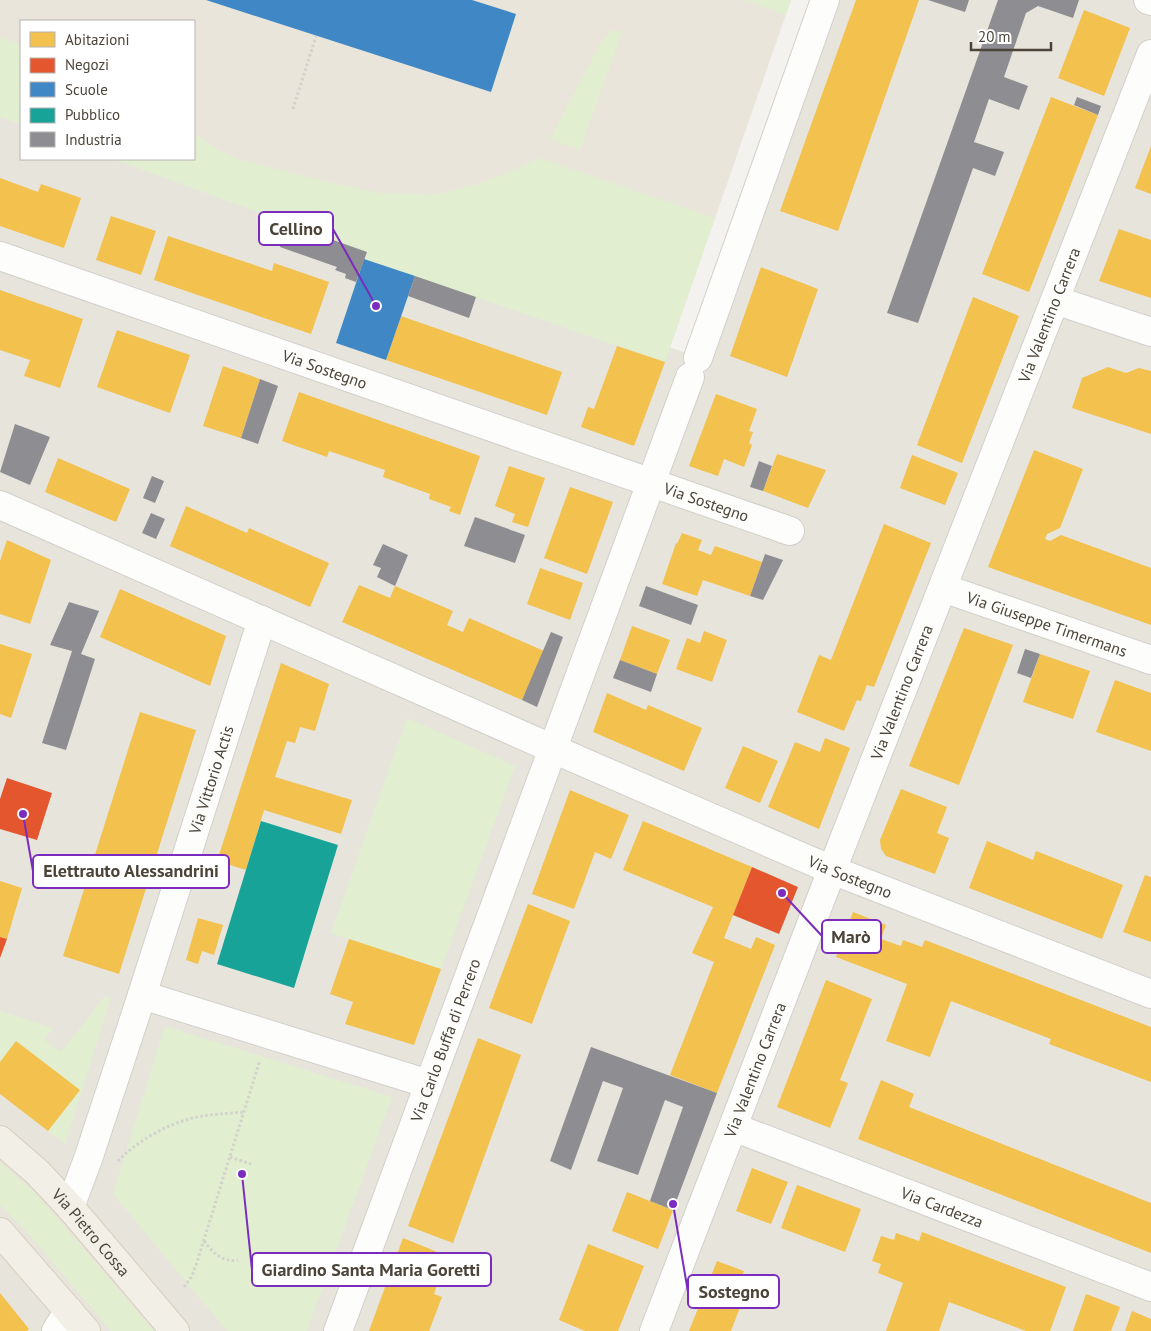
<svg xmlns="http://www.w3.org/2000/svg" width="1151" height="1331" viewBox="0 0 1151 1331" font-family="'PT Sans',sans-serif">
<rect width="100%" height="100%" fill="#f4f2ee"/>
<path fill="#e7e4dc" d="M824 0H1151V1331H0V114L21 122V159H128L698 357Z"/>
<path fill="#eae5da" d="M0 0H791L665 362 364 259 366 252 113 159H194V21H21V124L0 117Z"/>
<path fill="#e1eecf" d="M745 0H791L786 15Z
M611 30 622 32 580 150 550 139 601 42Z
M0 37 21 45V124L0 117Z
M194 133 215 148 238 159 323 181 380 193 434 195 474 185 507 173 539 158 715 218 665 362 364 259 366 252 113 159H194Z
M407 718 515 766 441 969 331 933Z
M105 996 111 998 65 1144 48 1131 79 1090 0 1062V1011L53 1028 44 1040 61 1052Z
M165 1026 392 1097 307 1331H227L113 1194Z
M0 1163 31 1189 46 1205 154 1331H111L25 1230 0 1205Z"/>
<path fill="#f2c14e" d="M856 0H919L838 231 780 211Z
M1084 10 1130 28 1104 96 1058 78Z
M1051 97 1098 115 1029 292 982 274Z
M1151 146V194L1135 188Z
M0 178 38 192 41 184 81 198 64 248 0 226Z
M111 216 156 231 141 275 96 260Z
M1119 229 1151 240V298L1099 281Z
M168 236 272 271 274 263 329 282 311 334 154 280Z
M761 267 818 289 787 377 730 356Z
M0 290 83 319 60 388 24 376 30 360 0 350Z
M973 297 1019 316 962 463 917 445Z
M401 316 562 372 547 415 386 360Z
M117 330 190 355 170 413 97 387Z
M617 346 665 362 634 446 581 427 588 407 594 409Z
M223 366 260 379 241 438 203 426Z
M1108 367 1126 373 1139 368 1151 371V434L1072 408 1082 378Z
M299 392 480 456 460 515 449 511 451 507 429 499 430 494 383 477 385 470 329 451 327 457 282 441Z
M716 394 757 409 749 431 753 432 749 443 752 445 744 467 724 459 718 476 689 466Z
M1034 450 1083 469 1060 528 1047 534 1045 539 1050 541 1061 535 1151 568V625L988 567Z
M777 454 826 470 808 508 763 491Z
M912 455 958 473 945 505 900 488Z
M58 458 130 489 116 522 45 492Z
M509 466 545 478 528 527 512 522 515 514 495 506Z
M570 487 613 502 587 574 544 558Z
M186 506 247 533 249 528 329 563 310 607 170 546Z
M884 524 931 543 874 687 867 685 861 701 857 700 844 731 797 712 819 655 831 660Z
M682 533 702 540 698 550 711 555 715 546 762 562 750 596 703 580 697 596 662 584 676 543 677 544Z
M7 540 51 560 30 624 0 614V561Z
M540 568 583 583 570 620 527 604Z
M359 585 390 598 395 586 453 611 447 625 463 632 469 618 544 651 522 700 342 622Z
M120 589 226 636 210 686 100 637Z
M632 626 670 640 657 674 620 660Z
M964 628 1013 645 959 785 909 766Z
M704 631 727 640 712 682 676 669 687 638 700 643Z
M0 644 32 654 11 718 0 714Z
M1040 654 1090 671 1073 719 1023 702Z
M281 663 329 684 315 731 300 727 295 743 287 741 275 777 352 800 341 834 264 810 246 870 217 861Z
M1115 680 1151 693V751L1096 732Z
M607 693 646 710 648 705 702 728 684 771 593 732Z
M140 712 196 730 119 974 63 956Z
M825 738 850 748 819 829 768 807 795 742 820 752Z
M743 746 778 761 760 803 725 788Z
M901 789 947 807 937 833 949 838 935 874 886 856 881 849 880 840Z
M570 790 629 815 611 859 595 852 574 909 532 894Z
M643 821 752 867 724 938 751 949 756 937 775 945 717 1093 670 1075 714 962 692 953 713 907 623 870Z
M987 841 1033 860 1036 851 1123 885 1102 939 969 888Z
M1145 875 1151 877V942L1123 932Z
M0 881 22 888 7 939 0 937Z
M528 904 570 921 532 1024 489 1008Z
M853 912 886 925 881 939 901 946 903 940 922 947 925 940 1151 1027V1082L1049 1044 1051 1039 951 1001 930 1057 886 1041 907 984 836 957Z
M198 918 223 925 214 955 202 951 198 964 186 960Z
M349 939 441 969 414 1045 345 1024 353 1002 330 994Z
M826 980 872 999 840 1080 848 1083 830 1128 777 1107Z
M478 1038 521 1055 453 1243 408 1226Z
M16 1041 80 1090 48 1131 0 1094V1062Z
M881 1080 914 1094 909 1107 1151 1203V1253L858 1139Z
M752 1168 788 1182 771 1224 736 1211Z
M797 1185 861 1209 845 1252 781 1228Z
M627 1192 673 1210 658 1249 612 1231Z
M922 1232 1066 1287 1050 1331H1026L949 1302 939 1331H886L903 1283 878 1273 881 1264 872 1261 881 1236 894 1240 896 1233 919 1241Z
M403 1238 447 1256 434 1294 442 1297 429 1331H369Z
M588 1244 644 1266 618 1331H585L559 1320Z
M717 1261 744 1271 733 1299 742 1302 731 1331H689Z
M0 1293 29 1329 27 1331H0Z
M1086 1294 1120 1307 1111 1331H1073Z
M1132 1311 1151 1319V1331H1125Z"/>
<path fill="#e4572e" d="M7 778 52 793 37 840 0 829V799Z
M752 867 798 887 779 934 733 915Z
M0 937 7 939 0 958Z"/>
<path fill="#3f88c5" d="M206 0H472L516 14 491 92Z
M364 259 415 276 386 360 336 343Z"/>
<path fill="#17a398" d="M261 821 338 845 294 988 217 964Z"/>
<path fill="#8d8d92" d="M928 0H969L965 12Z
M998 0H1079L1073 18 1038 6 1026 13 1004 77 1028 86 1019 110 989 99 974 142 1004 152 995 176 973 168 918 323 887 313Z
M1077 97 1101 106 1098 115 1074 105Z
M288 224 367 252 356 282 345 278 346 274 335 270 337 267 280 247Z
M415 276 476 297 469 318 408 296Z
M260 379 278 386 258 444 241 438Z
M15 424 50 437 30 485 0 472Z
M759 461 772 466 763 491 750 487Z
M152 476 164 481 155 503 143 498Z
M151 513 165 519 156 539 142 533Z
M475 517 525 535 515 563 464 546Z
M383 544 408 555 395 586 377 577 381 568 373 565Z
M765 554 783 560 763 600 750 596Z
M646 586 698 605 691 625 639 606Z
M69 602 99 611 81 654 95 659 66 750 42 743 72 651 50 645Z
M551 632 563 637 537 707 522 700Z
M1025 649 1040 654 1031 678 1017 673Z
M620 660 657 674 651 692 613 678Z
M591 1047 717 1093 673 1210 650 1201 683 1107 665 1100 638 1175 597 1161 623 1088 603 1081 571 1170 550 1161Z"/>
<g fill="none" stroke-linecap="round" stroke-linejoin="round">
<g stroke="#d2d0cb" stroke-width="30">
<g id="minor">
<path d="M1148 0 1151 1"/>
<path id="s1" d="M0 256 790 531"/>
<path d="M1055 300 1151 332"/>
<path d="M698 358 825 0"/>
<path id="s2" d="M0 505 583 762 832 870 1151 994"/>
<path id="s3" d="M943 588 1151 660"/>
<path d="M142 995 429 1084"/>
<path id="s4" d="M733 1127 1151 1287"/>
<path id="s5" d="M70 1207 88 1159 142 995 262 620"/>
<path d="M56 1331 69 1311"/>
<path id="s6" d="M338 1331 690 377"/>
<path id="s7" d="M654 1331 832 870 1151 54"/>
</g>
</g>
<g stroke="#d6cebb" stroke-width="30">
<g id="major">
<path id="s8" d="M0 1140 37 1172 70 1207 175 1331"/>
<path d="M0 1232 86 1331"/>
</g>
</g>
<path stroke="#d3d2cc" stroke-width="3" stroke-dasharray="2.5 2.5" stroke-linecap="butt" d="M293 109 316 36
M230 1157 251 1164
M118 1161C136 1142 164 1126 189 1119 206 1114 226 1114 244 1112
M204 1241C212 1252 223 1263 238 1260
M184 1287 192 1276 197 1262 260 1060"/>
<use href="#minor" stroke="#fdfdfc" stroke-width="28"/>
<use href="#major" stroke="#f2efe6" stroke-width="28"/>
</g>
<g text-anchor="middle" stroke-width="5" stroke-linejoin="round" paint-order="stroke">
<g font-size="16" fill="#4b4439" stroke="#fff">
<text dy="6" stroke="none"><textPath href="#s7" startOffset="1090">Via Valentino Carrera</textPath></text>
<text dy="6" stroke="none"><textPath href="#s1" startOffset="344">Via Sostegno</textPath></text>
<text dy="6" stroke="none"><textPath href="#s1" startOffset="748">Via Sostegno</textPath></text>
<text dy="6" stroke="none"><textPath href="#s3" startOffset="110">Via Giuseppe Timermans</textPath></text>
<text dy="6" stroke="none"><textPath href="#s7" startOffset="685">Via Valentino Carrera</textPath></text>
<text dy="6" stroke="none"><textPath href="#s5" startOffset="450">Via Vittorio Actis</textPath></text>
<text dy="6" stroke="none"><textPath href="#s2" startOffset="928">Via Sostegno</textPath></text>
<text dy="6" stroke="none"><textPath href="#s6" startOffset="310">Via Carlo Buffa di Perrero</textPath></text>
<text dy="6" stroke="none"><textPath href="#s7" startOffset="280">Via Valentino Carrera</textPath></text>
<text dy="6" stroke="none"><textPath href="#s4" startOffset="224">Via Cardezza</textPath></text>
<text dy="6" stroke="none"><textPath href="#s8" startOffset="130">Via Pietro Cossa</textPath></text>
</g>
</g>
<path fill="none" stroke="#7b2cbf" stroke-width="2" d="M376 306L333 229M23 814L33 871M782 893L822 936M242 1174L252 1270M673 1204L688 1292"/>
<g fill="#7b2cbf" stroke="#fff" stroke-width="2">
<circle cx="376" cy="306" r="5"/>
<circle cx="23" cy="814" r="5"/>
<circle cx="782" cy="893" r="5"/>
<circle cx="242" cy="1174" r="5"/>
<circle cx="673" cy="1204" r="5"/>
</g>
<g fill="#fff" stroke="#7b2cbf" stroke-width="2">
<rect x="259" y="212" width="74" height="33" rx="5"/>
<rect x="33" y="855" width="196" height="33" rx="5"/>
<rect x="822" y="920" width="59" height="33" rx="5"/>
<rect x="252" y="1253" width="239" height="33" rx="5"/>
<rect x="688" y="1275" width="91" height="33" rx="5"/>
</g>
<g font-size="18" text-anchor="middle" font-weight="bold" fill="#4b4439">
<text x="296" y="235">Cellino</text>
<text x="131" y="877">Elettrauto Alessandrini</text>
<text x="851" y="943">Marò</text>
<text x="371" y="1276">Giardino Santa Maria Goretti</text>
<text x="734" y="1298">Sostegno</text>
</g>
<rect x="20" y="20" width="175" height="140" fill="#ffffff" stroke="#b7b4b0"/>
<rect x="30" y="32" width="25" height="15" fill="#f2c14e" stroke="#b7b4b0"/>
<text x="65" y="45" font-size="15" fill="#4b4439">Abitazioni</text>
<rect x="30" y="58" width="25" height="15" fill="#e4572e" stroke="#b7b4b0"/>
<text x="65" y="70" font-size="15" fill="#4b4439">Negozi</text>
<rect x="30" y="82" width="25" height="15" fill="#3f88c5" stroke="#b7b4b0"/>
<text x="65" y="95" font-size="15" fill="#4b4439">Scuole</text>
<rect x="30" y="108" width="25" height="15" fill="#17a398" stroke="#b7b4b0"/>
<text x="65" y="120" font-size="15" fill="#4b4439">Pubblico</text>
<rect x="30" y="132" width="25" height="15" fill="#8d8d92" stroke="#b7b4b0"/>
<text x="65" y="145" font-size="15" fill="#4b4439">Industria</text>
<path d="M971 42v8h80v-8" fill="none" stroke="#4b4439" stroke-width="2.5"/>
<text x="978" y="42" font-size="15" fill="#4b4439" stroke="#ffffff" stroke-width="4" paint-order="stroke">20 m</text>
</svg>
